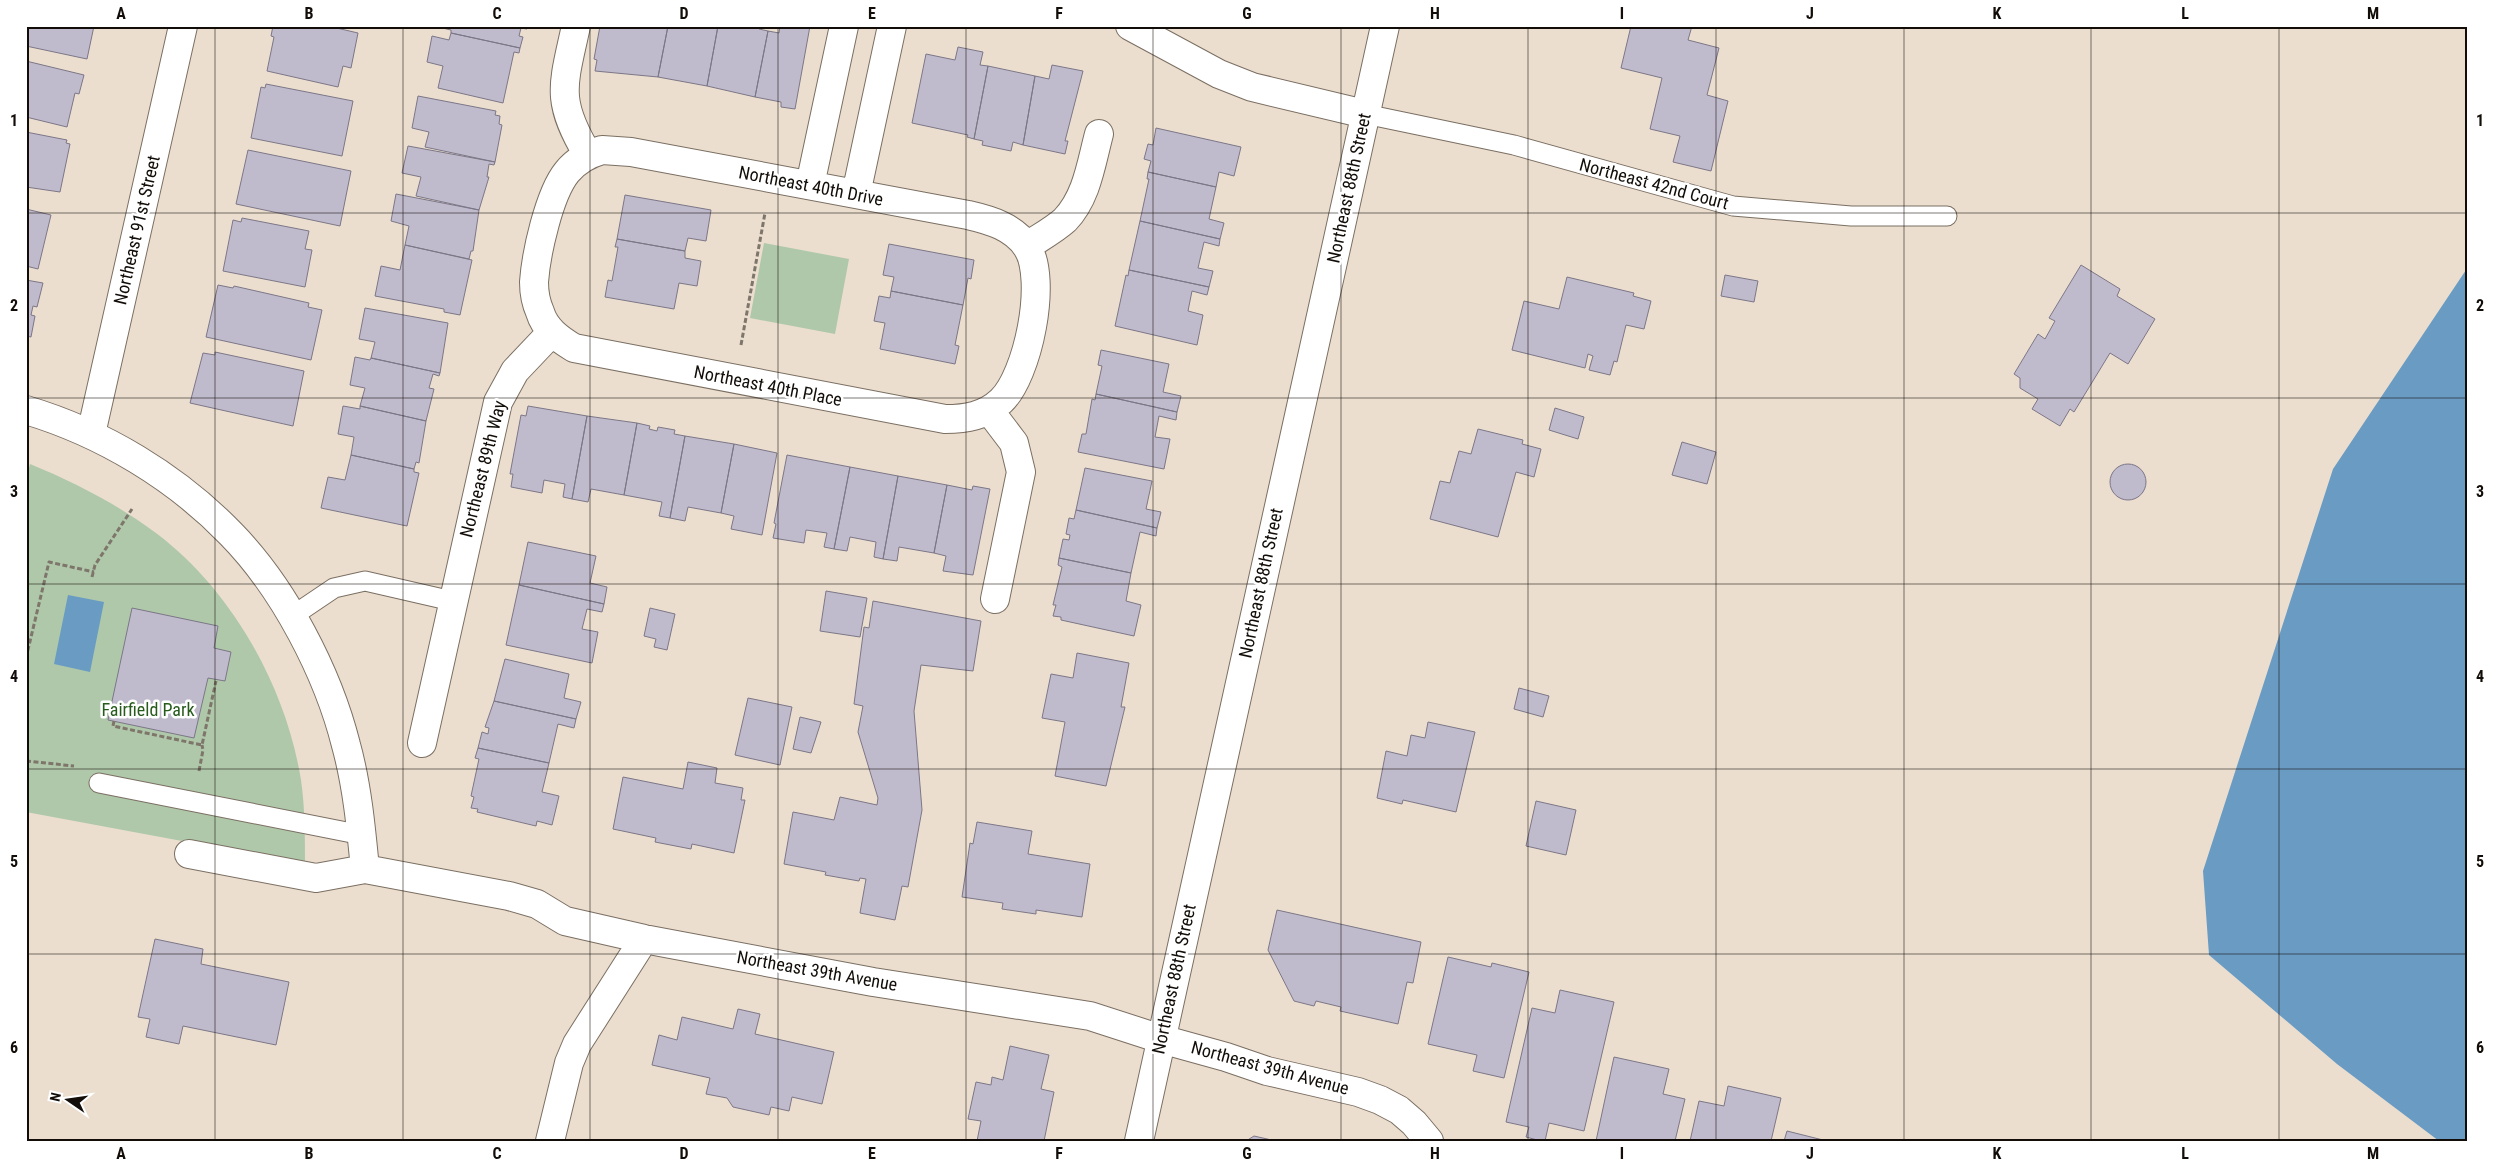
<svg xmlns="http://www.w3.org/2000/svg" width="2494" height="1167" viewBox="0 0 2494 1167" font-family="'Roboto Condensed',sans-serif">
<rect width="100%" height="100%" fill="#ebdecf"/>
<path fill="#afc8aa" d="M764 243 849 259 835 334 750 318Z
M30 464C74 482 117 504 156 533 232 590 286 687 301 780 305 808 305 836 305 864L26 812V480Z"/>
<path fill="#699bc3" d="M2468 267V1141H2439L2337 1064 2209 955 2203 871 2333 469Z
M68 595 104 602 90 672 54 664Z"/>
<path fill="#c0bbcc" stroke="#7c7787" d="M26 26H94L87 59 26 46Z
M273 26H328L358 33 351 68 343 66 338 87 267 71 274 37 271 36Z
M434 26H527V29L521 28 519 36 523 37 520 48 451 33V30Z
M600 26H668L658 77 595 71 597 60 594 59Z
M668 26H718L707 86 658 77Z
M718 26H759V29L768 31 755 97 707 86Z
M780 26H810L795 109 781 107V102L755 97 768 31 779 33Z
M1631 26H1692L1688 40 1719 48 1707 95 1728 101 1711 171 1673 162 1680 136 1650 129 1662 78 1621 68Z
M451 33 520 48 519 53 514 52 503 103 438 88 443 66 427 62 432 36 449 40Z
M958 47 983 52 980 65 988 66 974 139 967 137 968 135 912 123 926 54 955 60Z
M26 61 84 75 79 94 75 93 67 127 26 117Z
M1052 65 1083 71 1065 141H1068L1065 154 1023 145 1035 76 1049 79Z
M988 66 1035 76 1023 145 1013 142 1011 151 982 145 983 141 974 139Z
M266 84 353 101 342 156 251 138 261 87 265 88Z
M418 96 496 111 495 115 500 116 499 124 502 125 495 162 425 147 429 132 412 128Z
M1156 128 1241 147 1234 176 1219 172 1216 187 1148 172 1151 161 1144 159 1148 144 1153 145Z
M26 132 67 140 66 143 70 144 60 192 26 187Z
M408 146 495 162 494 165 489 164 487 177H489L479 210 416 196 421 177 402 173Z
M248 150 351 171 340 226 236 204Z
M1148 172 1216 187 1209 219 1224 223 1220 239 1140 221 1149 179H1147Z
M396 194 479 210 473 251H471L469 259 405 245 409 226 391 221Z
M625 195 711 210 706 241 688 238 685 251 617 239Z
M26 209 51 215 38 269 26 266Z
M242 218 309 231 305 249 312 250 305 287 223 271 233 220 241 222Z
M1140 221 1220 239 1219 246 1204 242 1198 268 1213 271 1209 287 1129 270Z
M617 239 685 251V258L701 261 697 286 679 283 674 309 605 297 608 280 612 281 618 247H615Z
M889 244 974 260 971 279 968 278 963 305 891 291 894 277 883 275Z
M405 245 472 260 460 315 444 312V309L375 296 381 266 400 270Z
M2081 265 2120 289 2117 296 2155 319 2128 364 2110 353 2074 412 2070 409 2060 426 2032 409 2038 399 2020 388V378L2014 374 2038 334 2045 339 2055 321 2049 318Z
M1129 270 1209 287 1207 295 1192 291 1188 311 1203 315 1197 345 1115 326 1126 275 1128 276Z
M1725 275 1758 281 1754 302 1721 296Z
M1567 277 1634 293 1633 296 1651 301 1644 329 1626 325 1617 362 1614 361 1610 375 1589 370 1593 356 1588 354 1585 368 1512 350 1524 301 1559 309Z
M26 280 43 283 37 307 33 306 31 315 35 316 31 337 26 336Z
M218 285 233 288 234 286 309 303 308 307 322 310 311 360 206 337Z
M891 291 963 305 955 345 959 346 955 364 880 349 885 323 874 321 879 296 890 298Z
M365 308 448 323 440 373 371 358 375 342 359 339Z
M1101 350 1169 364 1163 392 1181 396 1177 412 1096 394 1102 366 1098 365Z
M215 352 304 371 293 426 190 403 203 353 215 355Z
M355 357 370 360 371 358 440 373 439 376 433 374 429 388 434 389 426 421 360 406 365 388 350 385Z
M1096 394 1177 412 1176 420 1159 416 1155 437 1170 439 1164 469 1078 452 1082 434H1086L1092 399 1095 400Z
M343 406 360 409V406L426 421 419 463 416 462 414 469 351 455 354 437 338 434Z
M528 406 587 416 572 499 563 497 565 484 544 480 542 493 511 487 513 474H510L521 415 526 416Z
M1555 408 1584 417 1578 439 1549 430Z
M587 416 637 423 624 495 591 489 588 502 572 499Z
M637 423 650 426 649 429 657 431 658 427 675 430 674 434 685 436 670 518 659 516 662 502 624 495Z
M1478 429 1523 440 1522 444 1541 449 1534 477 1516 472 1498 537 1430 519 1440 481 1450 483 1459 451 1471 454Z
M685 436 734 444 721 513 688 507 685 521 670 518Z
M1682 442 1716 452 1707 484 1672 475Z
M734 444 777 453 762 535 731 529 734 516 721 513Z
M351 455 414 469V472L419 473 407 526 321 508 328 477 345 480Z
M787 455 850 467 834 549 824 547 827 533 806 530 804 543 773 538 776 524 774 523Z
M2110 482a18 18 0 1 1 36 0a18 18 0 1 1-36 0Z
M850 467 898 476 883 559 874 557 876 542 850 537 847 551 834 549Z
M1085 468 1152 481 1146 509 1161 512 1157 528 1076 510Z
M898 476 947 485 934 553 899 547 897 561 883 559Z
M947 485 972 490 973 486 990 489 973 575 943 571 946 556 934 553Z
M1076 510 1157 528 1156 536 1140 532 1131 573 1059 558 1063 539 1069 540 1070 535 1066 534 1069 518 1074 519Z
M528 542 596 556 590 583 607 587 604 604 519 585Z
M1059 558 1131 573 1126 601 1141 605 1134 636 1061 620V617L1053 616 1056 605H1053L1062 567 1058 565Z
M519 585 604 604 602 612 587 609 582 629 598 632 592 663 506 645Z
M826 591 867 598 860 637 820 631Z
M873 601 981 621 973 671 921 665 914 711 922 810 908 887 902 886 895 920 860 913 866 879 860 878 859 881 825 875 826 872 784 864 793 812 834 820 840 797 877 805 878 798 858 732 863 706 854 704 864 627 869 628Z
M132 608 218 626 214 648 231 652 225 681 208 678 194 738 108 720Z
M650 608 675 614 667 650 654 647 656 639 644 636Z
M1077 653 1129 663 1121 707H1125L1106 786 1055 776 1065 722 1042 718 1051 674 1073 678Z
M505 659 569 674 564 698 581 702 576 719 494 701Z
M1519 688 1549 696 1543 717 1514 709Z
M748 698 792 707 780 765 735 755Z
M494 701 576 719 574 728 558 724 549 763 478 748 482 732 488 734 489 728 485 727Z
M800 717 821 722 811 753 793 749Z
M1428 722 1475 732 1456 812 1403 800 1402 804 1377 798 1386 751 1407 756 1411 735 1425 738Z
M478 748 549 763 542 792 559 796 552 825 537 821 536 826 477 812 478 809 471 808 474 797 471 796 479 759 475 758Z
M688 762 717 768 715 783 743 788 741 800H745L734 853 692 844 691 849 655 842 656 838 613 829 623 777 683 789Z
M1536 801 1576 810 1566 855 1526 846Z
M977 822 1032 831 1028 854 1090 864 1082 917 1036 910V914L1002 909 1003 903 962 897 970 843 973 844Z
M1277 910 1421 942 1413 983 1407 982 1398 1024 1340 1011 1341 1007 1316 1001 1314 1006 1294 1001 1268 950Z
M155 939 203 949 201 964 289 982 276 1045 183 1026 179 1044 146 1037 150 1019 138 1017Z
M1448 957 1491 967 1492 963 1529 972 1504 1078 1473 1071 1477 1055 1428 1044Z
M1560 990 1614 1002 1584 1131 1549 1123 1545 1141H1541L1526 1137 1529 1127 1506 1122 1532 1008 1555 1013Z
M738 1009 760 1014 755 1034 834 1052 822 1104 792 1097 789 1111 771 1107 769 1115 733 1107 727 1098 706 1094 710 1078 652 1065 659 1035 677 1040 682 1017 733 1029Z
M1010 1046 1049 1055 1041 1089 1054 1092 1044 1141H977L981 1121 968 1119 976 1082 991 1085 992 1077 1003 1080Z
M1614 1057 1669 1069 1663 1094 1685 1099 1675 1141H1596Z
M1728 1086 1781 1098 1771 1141H1690L1699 1101 1724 1106Z
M1787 1131 1827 1141H1784Z
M1254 1136 1276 1141H1246Z"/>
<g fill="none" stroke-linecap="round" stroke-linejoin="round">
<g stroke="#7b6f62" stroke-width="21">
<path id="lane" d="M1365 114 1514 145 1733 206 1851 216H1947
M291 617 334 588 365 581 452 601
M99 783 362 835"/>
</g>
<g stroke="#7b6f62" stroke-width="30">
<path id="street" d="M576 26C563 86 555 100 588 155
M1130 26 1219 74 1252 87 1365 114
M602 150 631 152 968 215C990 220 1014 227 1027 247 1048 279 1028 376 1001 401 985 416 966 419 945 419L574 348C559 339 545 329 540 312 536 303 534 292 534 282 536 254 549 194 567 172 576 161 588 154 602 150Z
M810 185 844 26
M856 194 892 26
M1027 246C1039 238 1054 230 1065 220 1087 197 1091 164 1099 134
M26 410C103 433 176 477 231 534 284 588 328 673 346 745 357 785 361 827 365 869
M989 410 1014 443 1021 472 995 599
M91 434 183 26
M422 743 498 402 515 371 552 332
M189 854 316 878 365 869 509 896 537 904 565 921 644 939 873 982 1090 1016 1161 1039 1226 1057 1267 1071 1358 1092 1380 1100 1399 1110 1414 1123 1429 1141
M550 1141 569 1063 577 1044 644 939"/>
</g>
<g stroke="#7b6f62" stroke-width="30">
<path id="secondary" d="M1139 1141 1385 26"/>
</g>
<path stroke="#7e756b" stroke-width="3" stroke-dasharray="5 2.5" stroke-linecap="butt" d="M741 345 765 213
M92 577 95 565 132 509
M26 658 49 562 94 572
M114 721 113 726 202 745 216 681
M26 761 74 766
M199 771 203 750 202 745"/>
<use href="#lane" stroke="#fff" stroke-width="19"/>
<use href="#street" stroke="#fff" stroke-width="28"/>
<use href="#secondary" stroke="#fff" stroke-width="28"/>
</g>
<path fill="none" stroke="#120d08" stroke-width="1" stroke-opacity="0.55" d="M215 26V1141M403 26V1141M590 26V1141M778 26V1141M966 26V1141M1153 26V1141M1341 26V1141M1528 26V1141M1716 26V1141M1904 26V1141M2091 26V1141M2279 26V1141M26 213H2468M26 398H2468M26 584H2468M26 769H2468M26 954H2468"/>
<g text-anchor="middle" stroke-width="5" stroke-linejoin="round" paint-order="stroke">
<g font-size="18" fill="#120d08" stroke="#fff">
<text transform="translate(1654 184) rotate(15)" y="6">Northeast 42nd Court</text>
<text transform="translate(811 186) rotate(11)" y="6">Northeast 40th Drive</text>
<text transform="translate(1349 188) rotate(-78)" y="6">Northeast 88th Street</text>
<text transform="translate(137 230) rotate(-77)" y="6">Northeast 91st Street</text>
<text transform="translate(768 386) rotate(11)" y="6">Northeast 40th Place</text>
<text transform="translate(483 469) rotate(-76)" y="6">Northeast 89th Way</text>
<text transform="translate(1261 583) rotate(-78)" y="6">Northeast 88th Street</text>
<text transform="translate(817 971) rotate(10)" y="6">Northeast 39th Avenue</text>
<text transform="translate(1174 979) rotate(-78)" y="6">Northeast 88th Street</text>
<text transform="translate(1270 1068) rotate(15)" y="6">Northeast 39th Avenue</text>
</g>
<g font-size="18" fill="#265b1b" stroke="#fff">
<text x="148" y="716">Fairfield Park</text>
</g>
</g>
<rect width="2494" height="1167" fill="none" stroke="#ffffff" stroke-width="55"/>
<g transform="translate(68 1100) rotate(283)" stroke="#ffffff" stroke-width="4" paint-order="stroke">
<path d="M0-4L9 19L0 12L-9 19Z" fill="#120d08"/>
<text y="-8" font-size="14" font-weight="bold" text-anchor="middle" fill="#120d08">N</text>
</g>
<rect x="28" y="28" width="2438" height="1112" fill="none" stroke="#120d08" stroke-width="2"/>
<g font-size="16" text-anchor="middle" font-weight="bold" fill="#120d08">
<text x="121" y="19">A</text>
<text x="309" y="19">B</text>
<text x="497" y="19">C</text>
<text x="684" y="19">D</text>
<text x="872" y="19">E</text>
<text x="1059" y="19">F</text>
<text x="1247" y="19">G</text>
<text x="1435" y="19">H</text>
<text x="1622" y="19">I</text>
<text x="1810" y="19">J</text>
<text x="1997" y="19">K</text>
<text x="2185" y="19">L</text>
<text x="2373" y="19">M</text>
<text x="14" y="126">1</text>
<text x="2480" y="126">1</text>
<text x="14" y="311">2</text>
<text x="2480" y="311">2</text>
<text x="14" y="497">3</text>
<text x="2480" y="497">3</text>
<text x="14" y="682">4</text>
<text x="2480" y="682">4</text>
<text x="14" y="867">5</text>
<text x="2480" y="867">5</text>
<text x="14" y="1053">6</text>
<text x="2480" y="1053">6</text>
<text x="121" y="1159">A</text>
<text x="309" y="1159">B</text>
<text x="497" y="1159">C</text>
<text x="684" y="1159">D</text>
<text x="872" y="1159">E</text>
<text x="1059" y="1159">F</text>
<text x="1247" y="1159">G</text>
<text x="1435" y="1159">H</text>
<text x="1622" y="1159">I</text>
<text x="1810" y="1159">J</text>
<text x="1997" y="1159">K</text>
<text x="2185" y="1159">L</text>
<text x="2373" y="1159">M</text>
</g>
</svg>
